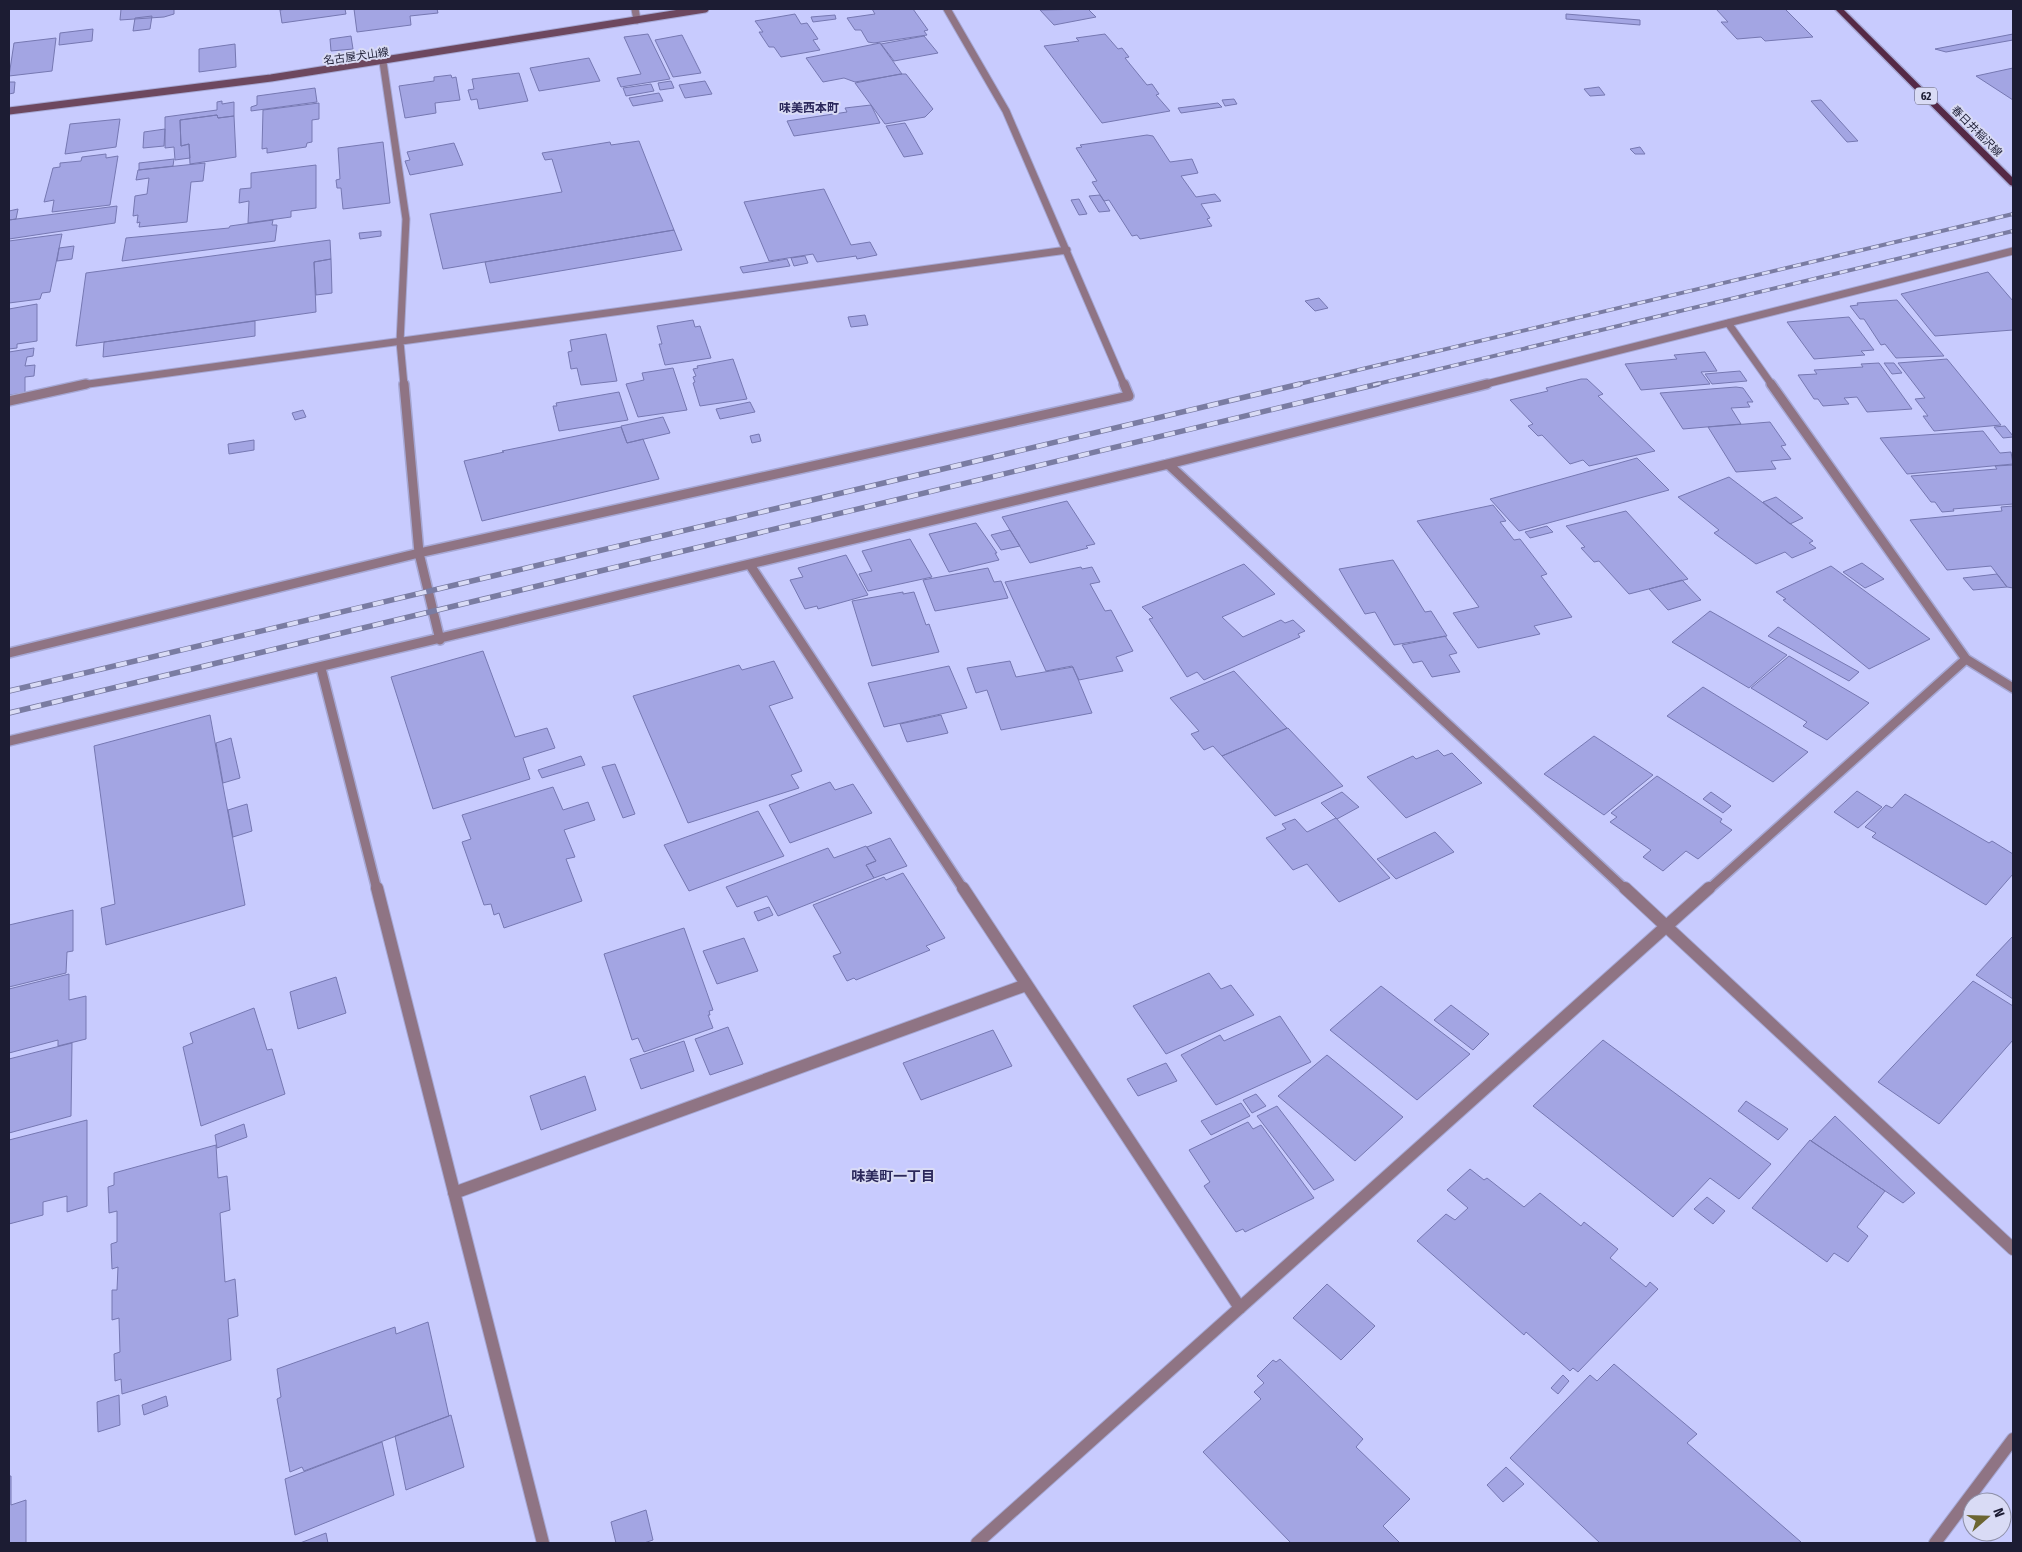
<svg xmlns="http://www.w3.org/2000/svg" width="2022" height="1552" viewBox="0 0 2022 1552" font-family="'Fira Sans Condensed','Noto Sans JP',sans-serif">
<rect width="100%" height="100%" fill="#c8cbfe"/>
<path fill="#a3a5e3" stroke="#7678b2" d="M121 9H174V14L164 17 120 20Z
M286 9H345L346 14 282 23 280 10Z
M354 9H437L438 13 410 16 411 25 357 32Z
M872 9H913L928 30 924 31 927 35 874 43 868 42 861 30H855L847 18 875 14Z
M1088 9 1096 17 1054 25 1040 10Z
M1716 9H1785L1813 37 1765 41 1761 37 1737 39 1721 22H1728Z
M795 14 801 24 807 23 818 39 813 40 820 50 781 57 774 47H769L759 32H763L755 21Z
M1566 14 1640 20V25L1566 19Z
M835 15 836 19 813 22 811 17Z
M152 16 150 29 133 31 135 18Z
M93 29 92 41 59 45 60 33Z
M648 34 670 79 621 87 617 78 641 74 624 37Z
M1105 34 1118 49 1122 48 1129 57 1125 58 1147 85 1152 84 1159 94 1156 95 1170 111 1102 123 1044 46 1079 41 1076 38Z
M2013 34V40L1946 52 1935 49Z
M682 35 701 73 673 77 655 40Z
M351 36 353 49 331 51 330 39Z
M924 36 938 53 894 61 881 44Z
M56 38 52 71 9 76 14 43Z
M880 43 902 74 855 82 844 78 823 82 806 58Z
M235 44 236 67 199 72V49Z
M589 58 600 81 539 91 530 68Z
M2013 68V100L1976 76Z
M519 73 528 101 479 109 477 99 471 100 468 90 474 89 472 79Z
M900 74H906L933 109 925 117 885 124 855 83Z
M451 75 452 78 456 77 460 100 435 103 436 113 405 118 399 86 434 81V77Z
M671 81 674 88 660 90 658 83Z
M705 81 712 94 685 98 679 85Z
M9 82H15L14 93 9 94Z
M651 84 654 91 626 96 623 88Z
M1599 87 1605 95 1590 96 1584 89Z
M315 88 317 102 251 111V107L257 105V96Z
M659 93 663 101 633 106 629 98Z
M1234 99 1237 104 1225 106 1222 100Z
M1821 100 1858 141 1847 142 1811 101Z
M222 101V104L234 102V116L218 118 217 115 180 120 181 146 189 144 190 158 175 160 174 147 165 148V117L217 110V102Z
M319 103V119L312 120V142L307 143 306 147 267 153V148L262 149 263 110Z
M1218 103 1222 107 1181 113 1178 108Z
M871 105 880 123 794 136 787 121 847 112 845 108Z
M217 115 218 118 234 116 236 157 190 164 189 144 181 146 180 120Z
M120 119 116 147 65 154 70 124Z
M905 123 923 154 904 157 886 126Z
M165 129 164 146 143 148 144 132Z
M1147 135 1153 136 1170 162 1192 159 1198 173 1181 176 1196 197 1215 194 1221 201 1201 204 1210 218 1207 219 1212 226 1140 239 1137 235 1132 236 1109 200 1104 201 1092 182 1097 181 1076 148 1082 147 1080 145Z
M639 141 674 230 443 269 430 214 562 192 552 159 545 160 542 153 610 142 611 145Z
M383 142 390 203 343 209 341 188H337L336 180 340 179 338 148Z
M454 143 463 165 410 175 405 161 410 160 407 152Z
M1640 147 1645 154H1635L1630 149Z
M106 154V158L118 156 110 205 52 212 54 200 44 202 53 168 60 167V163L81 161 82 157Z
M174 159 173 166 139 170V163Z
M205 163 203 181 191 182 187 222 139 227 140 222 137 223 138 215 133 216 135 196 147 194 149 178 136 180 138 170Z
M316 165V208L291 211V217L248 223 249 201 239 203 240 189 251 188V173Z
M824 189 851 245 870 242 877 255 857 259 856 256 817 262 813 254 769 261 744 202Z
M1100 195 1104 201 1110 211 1099 212 1089 196Z
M1079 199 1087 214 1079 215 1071 200Z
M117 206 115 223 9 239V220Z
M18 209 16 219 9 220V211Z
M273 220 272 225H277L275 241 122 261 126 238 229 228 230 226Z
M674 230 682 250 490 283 485 262Z
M381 231V236L360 239 359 233Z
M62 234 50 292 42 293 40 299 9 303V241Z
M330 240 331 259 314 262 316 312 76 346 86 273Z
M74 246 72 259 57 261 59 248Z
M805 256 808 263 794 266 791 258Z
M331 259 332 293 316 295 314 262Z
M787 259 790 266 743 273 740 267Z
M1988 272 2013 301V330L1935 336 1901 294Z
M1319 298 1328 308 1315 311 1305 301Z
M1897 300 1944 356 1896 358 1885 344 1881 345 1864 319H1860L1850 306 1858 305 1857 303Z
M37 304V341L17 344V348L9 349V309Z
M865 315 868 325 851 327 848 317Z
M1849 317 1874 350 1861 351 1865 355 1814 359 1787 322Z
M693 320 695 327 700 326 711 358 665 365 659 344H662L657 326Z
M255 321V336L103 357 104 342Z
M606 334 617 381 581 385 577 368 571 369 568 352 572 351 570 340Z
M34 348 33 356 27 357 25 366 35 365 34 376 25 377V393L9 395V352Z
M1705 352 1717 371 1701 372 1710 384 1641 390 1625 364 1677 359 1674 355Z
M733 359 747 399 700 406 693 383 695 382 693 377 696 376 693 369 698 368 697 366Z
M1947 359 2001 425 1934 431 1923 416H1928L1915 399 1925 398 1898 363Z
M1879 363 1912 409 1867 412 1857 397 1844 398 1849 404 1823 406 1818 399H1814L1798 375 1817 374 1814 370 1863 367 1861 364Z
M1884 363H1894L1902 373 1892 374Z
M673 368 687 410 638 417 626 384 644 380 642 373Z
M1740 371 1747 381 1712 384 1705 374Z
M1581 379H1587L1603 394 1598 396 1655 451 1589 466 1583 460 1570 464 1542 435 1538 436 1528 426 1533 424 1510 400 1548 391 1546 388Z
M1736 387 1743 388 1753 402H1747L1750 407 1731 408 1741 424 1683 429 1660 393Z
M619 392 628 420 559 431 553 406H557L556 403Z
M750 402 755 412 720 419 716 409Z
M303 410 306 417 295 420 292 413Z
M663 417 670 433 627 443 621 426Z
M1770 422 1786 445 1781 446 1791 459 1771 461 1776 469 1736 472 1708 427Z
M2005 426 2013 436V437L2003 438 1994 427Z
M621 427 627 443 643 439 659 479 482 521 464 461 504 452 502 451Z
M1983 431 2000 453 2011 452 2013 464 1907 474 1880 438Z
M759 434 761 441 752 443 750 436Z
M254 440V450L229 454 228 444Z
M1637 458 1669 490 1519 531 1490 499Z
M2013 465V504L1953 509 1954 511 1942 512 1935 502H1931L1911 476 1997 469 1995 466Z
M1729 477 1813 541 1809 543 1816 548 1792 558 1785 552 1756 564 1714 533 1719 530 1678 497Z
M1776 497 1803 518 1790 524 1763 502Z
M1067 501 1095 544 1086 546 1088 548 1030 563 1002 517Z
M1493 505 1506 521 1500 522 1514 540 1520 539 1547 574 1541 576 1572 617 1534 626 1540 634 1478 648 1453 613 1479 607 1417 521Z
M2013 506V588L2007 587 1991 566 1947 570 1910 520 2002 511 2001 507Z
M1626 511 1688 579 1629 594 1599 561 1594 562 1581 548 1585 547 1566 526Z
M976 523 997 553H995L999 560 949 572 929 534Z
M1547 526 1553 532 1530 538 1525 532Z
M1010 530 1020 546 1001 550 991 535Z
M910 539 932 577 868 591 859 574 872 571 862 551Z
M846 555 868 595 818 609 817 606 805 609 790 580 803 577 798 568Z
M1393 560 1425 612 1431 611 1447 636 1394 645 1375 612 1365 614 1339 569Z
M1862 563 1884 579 1865 588 1843 572Z
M1244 564 1275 594 1222 617 1243 637 1281 620 1285 623 1293 620 1305 631 1298 634 1300 637 1204 680 1197 672 1187 677 1149 619 1153 618 1142 607Z
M1831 566 1930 639 1869 669 1783 600 1786 599 1776 592Z
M1081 567 1082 569 1092 567 1100 582 1090 584 1105 611 1111 610 1133 651 1116 657 1123 671 1079 680 1072 666 1046 671 1005 582Z
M988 568 994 582 1001 581 1008 598 935 611 923 580Z
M1997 574 2007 587 1973 590 1963 578Z
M1682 580 1701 600 1668 610 1649 589Z
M903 592V594L914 592 926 625 929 624 939 652 872 666 852 601Z
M1710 611 1787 655 1749 688 1672 642Z
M1778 627 1859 672 1849 681 1768 636Z
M1445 636 1457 653 1449 655 1460 672 1432 677 1422 661 1413 663 1402 645Z
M483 651 515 737 547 728 555 748 523 758 530 779 433 809 391 677Z
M1789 656 1869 703 1827 740 1803 726 1807 722 1751 688Z
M774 661 793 698 769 706 802 771 791 775 799 788 688 823 633 696 739 665 742 670Z
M1010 661 1016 677 1073 667 1092 713 1001 730 987 690 976 693 967 668Z
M949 666 967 708 884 727 868 683Z
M1234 671 1287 728 1222 756 1213 746 1204 750 1191 734 1199 731 1170 698Z
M1703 687 1808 752 1773 782 1667 716Z
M210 715 245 905 106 945 101 908 115 904 94 746Z
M941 715 948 733 907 742 900 724Z
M1288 728 1343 786 1275 816 1222 756Z
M1594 736 1653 775 1604 815 1544 774Z
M231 738 240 778 223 783 216 743Z
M1438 750 1444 756 1452 753 1482 783 1406 818 1367 777 1413 756 1416 759Z
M581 756 585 765 542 778 538 770Z
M615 764 635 814 623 818 602 767Z
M1657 776 1722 819 1720 822 1732 830 1698 859 1686 851 1663 871 1643 857 1651 850 1610 822 1617 817 1611 813Z
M830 782 835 790 853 784 872 813 790 843 769 805Z
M553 787 563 810 588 802 595 820 564 830 575 857 566 859 582 901 504 928 499 913 494 915 491 904 484 905 462 842 471 839 462 815Z
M1857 791 1882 807 1858 828 1834 812Z
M1342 792 1359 807 1337 819 1321 803Z
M1711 792 1731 806 1723 813 1703 799Z
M1905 794 1989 843 1992 841 2013 854V874L1986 905 1872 837 1876 833 1865 827 1886 805 1892 808Z
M247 804 252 831 233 837 228 810Z
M758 811 784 856 689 891 664 845Z
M1336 818 1390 878 1339 902 1307 864 1293 870 1266 838 1286 829 1282 824 1295 819 1307 832Z
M1435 832 1454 852 1396 879 1377 859Z
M890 838 907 866 874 878 866 865 876 861 867 847Z
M866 846 876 861 866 865 874 878 778 916 767 896 737 907 726 887 828 848 834 858Z
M903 873 945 938 926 946 930 950 856 980 854 978 847 981 833 956 841 953 813 905 884 877 886 880Z
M769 907 773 915 758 921 754 912Z
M73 910V951L67 952 66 973 9 987V925Z
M684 928 713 1010 709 1011 710 1015H708L713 1028 644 1052 638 1038 632 1040 604 954Z
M2013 936V999L1976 975Z
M744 938 758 971 717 984 703 951Z
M1209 973 1221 989 1231 985 1254 1015 1166 1054 1133 1006Z
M69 974V1000L86 996V1039L58 1046V1040L9 1053V989Z
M336 977 346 1013 298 1029 290 992Z
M1973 981 2013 1006V1040L1939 1124 1878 1082Z
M1381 986 1470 1054 1417 1100 1330 1030Z
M1451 1005 1489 1034 1473 1050 1434 1020Z
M254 1008 267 1050 272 1049 285 1094 201 1126 183 1047 193 1043 190 1033Z
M1280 1016 1311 1062 1216 1105 1181 1055 1220 1035 1224 1041Z
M728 1027 743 1064 710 1075 695 1039Z
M993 1030 1012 1066 921 1100 903 1063Z
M1603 1040 1771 1164 1739 1199 1710 1178 1673 1217 1533 1106Z
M684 1041 694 1071 641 1089 630 1059Z
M72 1043 71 1116 9 1133V1059Z
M1327 1055 1403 1117 1355 1161 1278 1096Z
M1166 1063 1177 1081 1138 1096 1127 1079Z
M585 1076 596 1110 541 1130 530 1096Z
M1256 1094 1266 1106 1252 1113 1243 1100Z
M1746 1101 1788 1129 1778 1140 1738 1111Z
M1241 1103 1250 1116 1211 1135 1201 1121Z
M1277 1106 1334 1180 1314 1190 1257 1116Z
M1835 1116 1915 1193 1903 1203 1811 1141Z
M87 1120V1206L67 1212V1196L43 1202V1215L9 1224V1140Z
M1248 1122 1253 1129 1261 1125 1314 1198 1245 1232 1243 1229 1236 1232 1204 1186 1210 1182 1189 1150Z
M244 1124 247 1137 217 1148 215 1135Z
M1810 1140 1885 1191 1857 1227 1868 1236 1848 1262 1834 1253 1827 1262 1752 1208Z
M216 1145 218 1178 227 1176 230 1210 220 1213 225 1282 235 1279 238 1316 228 1319 231 1360 122 1394 121 1379 115 1381 114 1354 120 1352 119 1318 112 1320V1290H117L118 1267 112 1269 111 1244 117 1242V1211L109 1213 108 1187 114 1185V1173Z
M1470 1169 1484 1180 1487 1178 1524 1207 1540 1193 1581 1226 1584 1222 1618 1249 1610 1258 1646 1287 1650 1282 1658 1289 1578 1372 1573 1368 1570 1371 1526 1332 1524 1335 1417 1241 1446 1214 1455 1220 1468 1208 1447 1190Z
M1707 1197 1725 1211 1713 1224 1694 1209Z
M1327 1284 1375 1326 1341 1360 1293 1318Z
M428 1322 449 1416 304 1471 302 1467 290 1472 277 1399 281 1397 277 1369 395 1327 396 1334Z
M1280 1359 1363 1439 1356 1447 1410 1499 1383 1526 1400 1543H1291L1203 1452 1261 1399 1254 1392 1264 1383 1257 1376 1273 1360 1276 1362Z
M1614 1364 1697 1434 1687 1443 1801 1542 1799 1543H1600L1510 1458 1590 1375 1597 1381Z
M1563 1375 1569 1381 1558 1394 1551 1388Z
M119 1395 120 1425 98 1432 97 1402Z
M166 1396 168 1406 144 1415 142 1405Z
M451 1415 464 1467 406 1490 395 1436Z
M382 1442 394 1495 295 1535 285 1479Z
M1506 1467 1524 1484 1503 1502 1487 1485Z
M9 1476H11V1505L26 1500V1543H9Z
M646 1510 653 1540 644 1543H616L611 1522Z
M326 1533 328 1543H300Z"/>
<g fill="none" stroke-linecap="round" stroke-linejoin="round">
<g stroke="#a6a8d5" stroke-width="9">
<path id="minor-far2" d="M635 9 637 20
M947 9 1006 111 1124 385
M383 62 406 219 400 342 404 385
M1728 323 1772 385
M81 385 1067 250
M1482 385 2013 251"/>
</g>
<g stroke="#a6a8d5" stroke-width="12">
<path id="minor-far1" d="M404 384 419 553 440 640
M9 401 86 384
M1168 464 1626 890
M750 565 964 890
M9 653 419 553 1129 396 1124 384
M1966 659 2013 688
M321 668 377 890
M9 741 1168 464 1487 384
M1708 890 1966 659 1771 384"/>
</g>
<g stroke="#a6a8d5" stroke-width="14">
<path id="minor" d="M377 888 543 1543
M963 888 1240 1308
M1625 888 2013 1249
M454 1193 1026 985
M977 1543 1709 888"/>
</g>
<g stroke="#a6a8d5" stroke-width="14">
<path id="tertiary" d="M1935 1543 2013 1439"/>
</g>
<g stroke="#a6a8d5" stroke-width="9">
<path id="secondary" d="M9 111 271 78 705 9"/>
</g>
<g stroke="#a6a8d5" stroke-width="3">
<path id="primary" d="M1835 9H1843L2013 178V186L2010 185Z"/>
</g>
<use href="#minor-far2" stroke="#8f7484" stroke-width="7"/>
<use href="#minor-far1" stroke="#8f7484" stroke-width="9"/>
<use href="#minor" stroke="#8f7484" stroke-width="12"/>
<use href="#tertiary" stroke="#8f7484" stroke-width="12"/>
<use href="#secondary" stroke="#6d485f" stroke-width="7"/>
<use href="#primary" fill="#552946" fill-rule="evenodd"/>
<g stroke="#7a7ca2" stroke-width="4">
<path id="rail-far1" d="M1295 385 2013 214
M1373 385 2013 231"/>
</g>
<g stroke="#7a7ca2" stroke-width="5.5">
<path id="rail" d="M9 691 1300 384
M9 713 1378 384"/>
</g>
<use href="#rail-far1" stroke="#d9dbf5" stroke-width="2.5" stroke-dasharray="8" stroke-linecap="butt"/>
<use href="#rail" stroke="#d9dbf5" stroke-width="4" stroke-dasharray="11" stroke-linecap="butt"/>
</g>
<g text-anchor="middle" stroke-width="4" stroke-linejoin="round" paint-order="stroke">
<g font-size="11" fill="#1c1c33" stroke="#d9dbf5">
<text transform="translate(356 56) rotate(-8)" y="4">名古屋犬山線</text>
<text transform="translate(1977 131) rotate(45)" y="4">春日井稲沢線</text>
</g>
<rect fill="#d9dbf5" stroke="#55556d" stroke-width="1" x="1915" y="87.5" width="22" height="17" rx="4"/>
<g font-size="11" font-weight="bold" fill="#1c1c33">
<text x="1926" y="100">62</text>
</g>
<g font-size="12" font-weight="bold" fill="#2b285b" stroke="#d9dbf5">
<text x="809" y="112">味美西本町</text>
</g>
<g font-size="14" font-weight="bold" fill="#2b285b" stroke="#d9dbf5">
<text x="893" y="1181">味美町一丁目</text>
</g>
</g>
<rect width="2022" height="1552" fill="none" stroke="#1c1c33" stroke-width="20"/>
<g transform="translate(1987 1517) rotate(70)"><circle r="24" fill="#d9dbf5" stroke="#8d8fa7"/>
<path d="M0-4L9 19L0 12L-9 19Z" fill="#6c6532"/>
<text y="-8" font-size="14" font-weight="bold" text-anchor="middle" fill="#1c1c33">N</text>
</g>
</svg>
